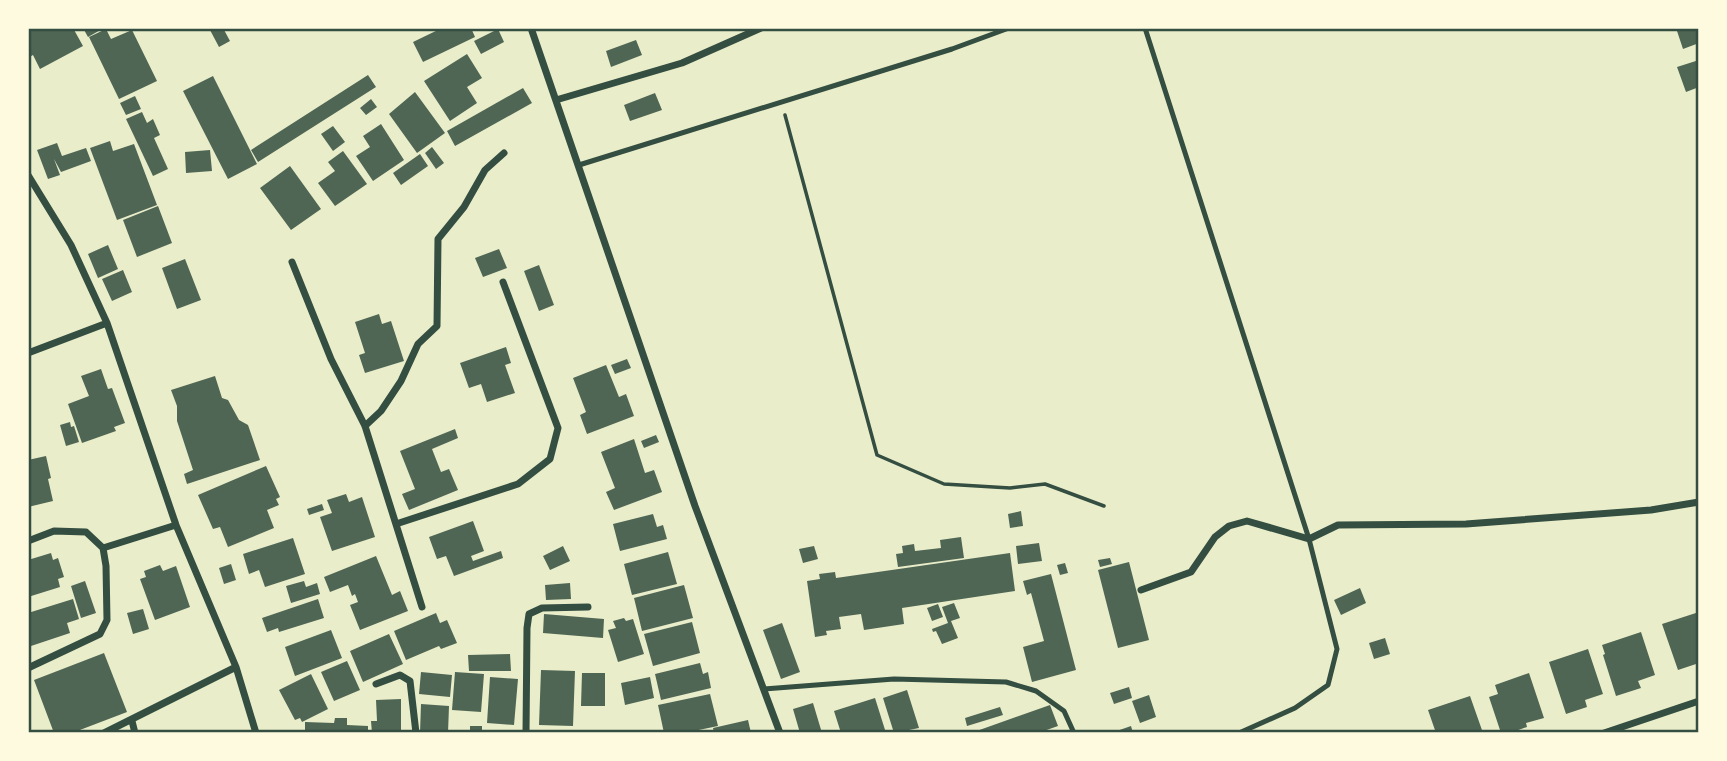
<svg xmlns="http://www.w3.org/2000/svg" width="1727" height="761" viewBox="0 0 1727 761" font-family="'IBM Plex Serif',serif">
<rect width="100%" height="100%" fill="#e9edc9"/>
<path fill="#4f6655" d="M28 28H73L83 46 40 69 33 55 28 58Z
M83 28H104L88 37Z
M214 28H223L230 41 219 47 210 30Z
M442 28H471L475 37 423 62 413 42Z
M1676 28H1699V43L1683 49Z
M106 29 111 39 132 30 157 81 119 99 89 37Z
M498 29 504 42 481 54 474 41Z
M636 40 642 55 611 67 606 51Z
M467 54 482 78 467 87 477 103 450 121 424 81Z
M1699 60V87L1686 92 1677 67Z
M368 75 376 87 258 162 251 150Z
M213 76 257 164 228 179 183 91Z
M523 88 532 103 455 146 447 131Z
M415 92 445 133 417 153 389 114Z
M655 93 662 110 630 121 624 105Z
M135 96 141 109 126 115 120 103Z
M371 99 377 107 366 115 360 108Z
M142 112 147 123 153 119 160 135 154 138 168 169 153 176 126 119Z
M381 124 404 160 373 181 356 156 370 147 363 136Z
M333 126 345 142 333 151 321 134Z
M110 141 113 151 134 144 157 205 117 220 90 148Z
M57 143 62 156 86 148 91 161 61 172 54 159 60 175 48 179 37 150Z
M432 147 444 163 436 169 425 153Z
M210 150 212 171 186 173 185 152Z
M343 151 367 184 335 206 318 183 335 171 328 162Z
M420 154 428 166 401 185 393 173Z
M290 166 321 209 291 230 260 188Z
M158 206 172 243 137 257 123 220Z
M108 245 118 269 98 278 88 254Z
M499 249 507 268 483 277 475 258Z
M185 259 201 300 177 309 162 268Z
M539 265 554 305 539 311 524 271Z
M123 270 132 292 112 301 102 279Z
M379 314 382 324 391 321 404 361 365 373 359 355 365 353 355 322Z
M506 347 511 363 505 365 515 393 487 402 481 384 469 388 460 363Z
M627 359 631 368 615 374 611 365Z
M606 365 619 397 626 394 634 416 587 434 580 415 586 412 573 378Z
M101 369 108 389 112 388 125 423 114 427 116 431 82 443 68 404 89 396 81 376Z
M215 376 222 398 228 400 239 420 248 425 260 460 187 484 184 474 193 470 177 421V406L171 390Z
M70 422 71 427 74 426 79 442 66 446 60 425Z
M455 429 458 438 432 449 441 472 449 469 458 490 409 510 402 494 415 489 400 451Z
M656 435 659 442 644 448 641 441Z
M634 439 645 473 654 470 662 492 614 510 606 492 615 488 601 452Z
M46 456 51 478 48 479 53 501 28 507V460Z
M266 466 280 497 276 499 279 505 267 510 274 528 228 547 220 527 213 529 198 495Z
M346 494 349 502 362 497 375 537 332 551 320 517 332 513 327 500Z
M322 504 324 510 309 515 307 509Z
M1021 511 1023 526 1010 528 1008 514Z
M653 514 657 527 663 525 667 539 620 551 613 524Z
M473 521 484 551 471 556 473 561 501 551 503 558 454 576 446 556 437 559 429 537Z
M961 537 964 558 898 567 896 554 903 553 902 546 914 544 915 551 941 548 940 540Z
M293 538 305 574 265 587 259 570 249 574 243 554Z
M1039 543 1042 561 1018 564 1016 546Z
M563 546 570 561 550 570 543 556Z
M814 546 818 559 803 563 799 549Z
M668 552 677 584 632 595 624 564Z
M51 553 53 560 58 558 64 577 58 579 60 587 28 597V560Z
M1010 553 1015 591 902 608 904 624 864 630 861 614 839 617 841 629 826 631 827 635 815 637 807 581 820 579 819 574 835 572 836 578Z
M376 556 392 595 400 591 408 611 360 630 350 605 358 602 355 594 352 596 348 585 330 592 324 577Z
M1110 558 1112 564 1100 567 1098 560Z
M1129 562 1149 640 1118 648 1098 570Z
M1065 563 1068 573 1060 575 1057 565Z
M231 564 236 580 224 584 219 568Z
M160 565 163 571 176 566 190 607 155 620 140 579 146 577 144 571Z
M1051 574 1076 670 1032 682 1023 647 1044 641 1031 593 1027 595 1023 581Z
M85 581 96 613 81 618 71 586Z
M304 581 306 587 317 583 320 594 291 603 286 586Z
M570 583 571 599 546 600 545 585Z
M684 585 693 618 642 631 634 598Z
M1360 588 1366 603 1341 615 1334 600Z
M73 599 79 619 67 623 70 633 28 647V613Z
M318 599 324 618 279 632 278 628 267 632 262 618Z
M954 603 960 618 951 621 958 638 942 644 936 631 933 632 932 629 948 623 942 607Z
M938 604 943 617 932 621 927 608Z
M143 609 149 629 133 634 127 613Z
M1699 612V663L1678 670 1662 624Z
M436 613 440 623 447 620 457 643 441 649 439 646 406 660 394 631Z
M544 614 604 619 603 638 543 633Z
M624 618 626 621 633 619 644 654 618 662 608 630 616 628 613 621Z
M692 622 700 653 653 666 644 634Z
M782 623 800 672 781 679 763 630Z
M331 630 342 658 295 676 285 647Z
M1641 632 1655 675 1638 681 1641 688 1616 696 1603 655 1605 654 1602 645Z
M389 634 403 664 363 682 350 651Z
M1385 638 1390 654 1374 659 1369 643Z
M1588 649 1603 694 1585 700 1587 707 1566 714 1549 662Z
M104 653 127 712 72 733H54L34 680Z
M510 654 511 671H469L468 655Z
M347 661 360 690 334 701 321 672Z
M700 663 703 674 708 672 711 688 661 700 655 674Z
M541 670 575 671 573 726 539 725Z
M421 672 452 675 450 697 419 694Z
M455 672 484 674 481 712 452 710Z
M582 673H605V706H581Z
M1529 673 1544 718 1526 723 1527 727 1510 733H1501L1489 697 1498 694 1495 685Z
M311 674 328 709 302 722 300 718 295 720 279 690Z
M490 677 518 679 514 725 487 723Z
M650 677 654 698 625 705 621 683Z
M1129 687 1132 698 1114 704 1110 693Z
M907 690 919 728 894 733 883 698Z
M710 694 718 726 684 733H664L658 705Z
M1149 695 1156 717 1140 723 1132 701Z
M1470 696 1483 733H1436L1428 710Z
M875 698 886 733H841L834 711Z
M401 699V733H372L371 721H377L376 700Z
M813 703 822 733H800L793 709Z
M421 704 449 706 448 733H420Z
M1050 705 1058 726 1038 733H971Z
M1000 707 1003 715 967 726 965 718Z
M335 718H347V725L368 726V733H305V722L334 723Z
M748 720 751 733H714L713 728Z
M470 726H482V733H470Z
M1131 726 1133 733H1111Z"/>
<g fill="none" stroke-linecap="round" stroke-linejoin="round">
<path stroke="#344e41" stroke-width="3.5" d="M785 115 877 455 944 484 1010 488 1045 484 1104 506"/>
<path stroke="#344e41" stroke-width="5" d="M1145 28 1309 539 1337 649 1328 685 1295 708 1239 733
M579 165 952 49 1009 28
M764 689 894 679 1006 682 1036 691 1064 711 1074 733"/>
<path stroke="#344e41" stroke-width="7" d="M531 28 695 506 780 733
M556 100 682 63 761 28
M28 175 71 245 107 323 176 525 236 667 256 733
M292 262 331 359 365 426 422 607
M28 353 107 323
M365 426 381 411 401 381 418 344 437 326 438 239 464 207 485 170 504 153
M396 524 518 484 550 459 558 428 503 282
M28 541 54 531 86 532 103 548 106 566 107 620 100 634 28 668
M103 548 176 525
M1141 590 1191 572 1215 537 1229 526 1247 521 1309 539 1338 525 1466 524 1651 510 1699 502
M376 684 400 675 410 681 416 733
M132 721 135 733
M104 733 236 667
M526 733 527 628 529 614 542 608 588 607
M1604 733 1699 701"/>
</g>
<rect width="1727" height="761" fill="none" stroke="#fefae0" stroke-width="60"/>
<rect x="30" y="30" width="1667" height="701" fill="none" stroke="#344e41" stroke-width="2.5"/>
</svg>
